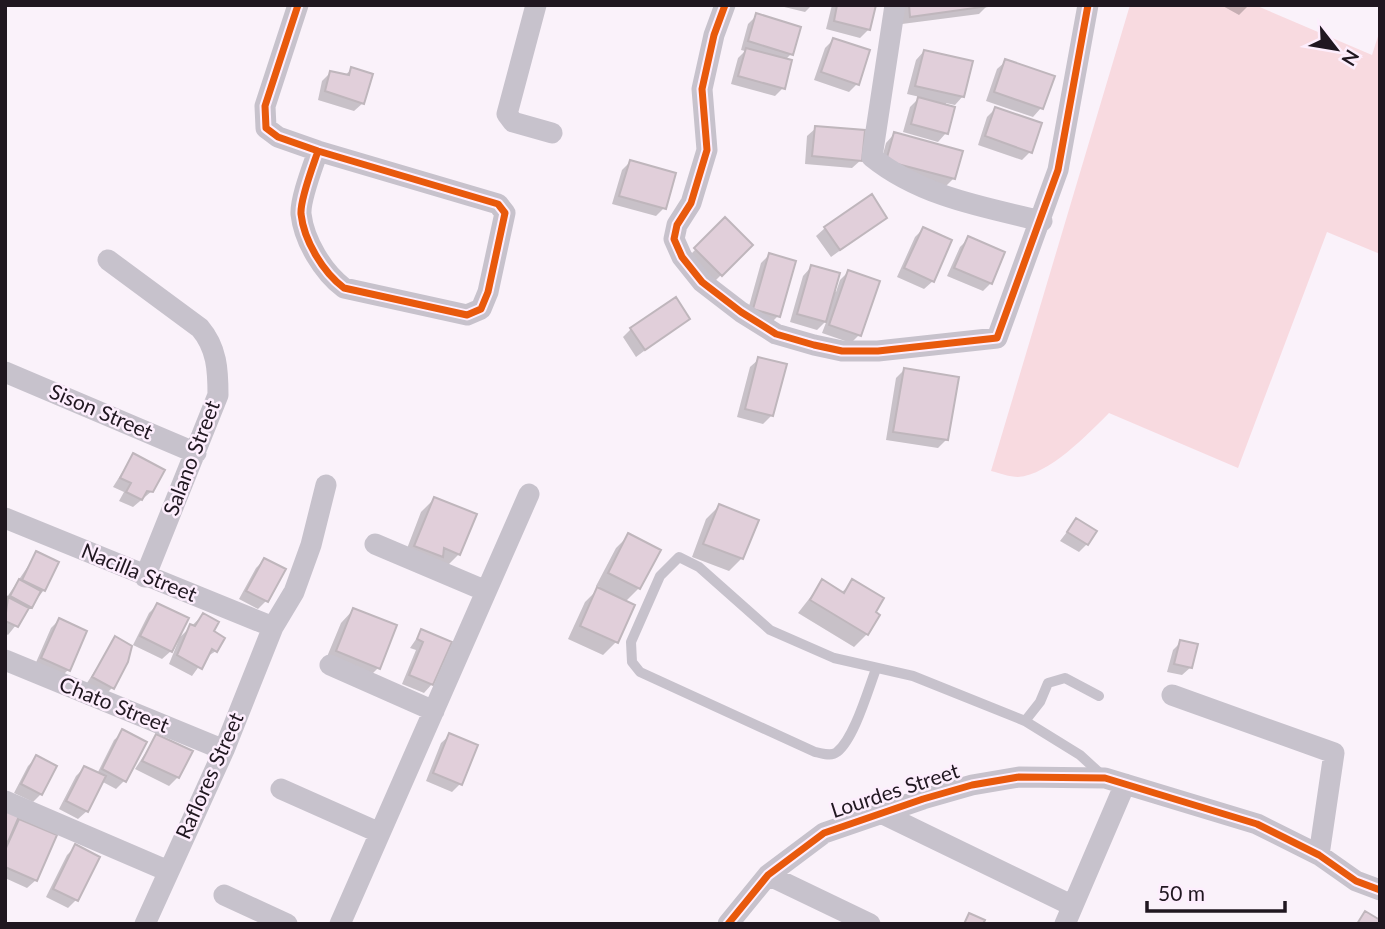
<svg xmlns="http://www.w3.org/2000/svg" width="1385" height="929" viewBox="0 0 1385 929" font-family="Lato,sans-serif">
<rect width="100%" height="100%" fill="#faf2fa"/>
<path fill="#f8dae0" d="M1130 5H1255L1372 55 1380 30V254L1327 232 1238 468 1109 413C1088 434 1049 475 1018 477 1010 477 999 473 991 471Z"/>
<path fill="#0003" d="M776 5H812L805 12Z
M832 5H875L869 29 860 38 826 29Z
M900 5H987V6L979 14 902 24Z
M1221 5H1249L1239 15Z
M757 15 791 54 785 60 783 88 775 96 731 84 738 58 745 51 741 50 748 24Z
M833 40 857 84 849 92 814 80 825 48Z
M924 51 963 96 955 105 946 103V133L938 142 903 132 910 107 920 97 907 94 916 60Z
M1006 61 1041 108 1033 117 986 101 997 69Z
M352 69 363 103 354 111 318 100 322 81 330 73 344 76Z
M995 109 1030 152 1022 160 978 145 987 117Z
M816 128 861 160 852 168 805 164 807 136Z
M894 134 960 152 953 179 945 187 879 169 886 143Z
M630 162 664 208 656 216 612 204 622 170Z
M885 218 831 257 816 236 825 228Z
M725 220 751 245 713 283 687 258Z
M923 229 933 281 924 289 897 277 915 237Z
M968 239 991 283 983 291 947 276 960 247Z
M769 255 778 316 770 324 746 317 761 263Z
M811 267 836 292 840 280 848 272 859 335 851 343 822 333 827 320 817 330 790 322 803 276Z
M688 318 636 357 623 337 631 329Z
M759 359 772 415 763 424 737 417 750 367Z
M904 370 946 440 938 448 886 440 896 378Z
M133 455 152 491 133 507 119 501 124 492 113 487Z
M434 499 459 554 446 567 403 559 421 512Z
M719 506 742 558 729 571 692 557 706 519Z
M1076 520 1087 544 1079 552 1060 541Z
M629 535 639 588 625 602 633 606 616 642 603 655 568 639 585 602 600 587 596 586 616 548Z
M37 553 44 590 8 635 5 633V600Z
M264 560 266 601 258 609 239 599 256 568Z
M823 581 841 593 853 582 867 634 854 647 798 613Z
M157 605 171 651 162 659 133 645 149 613Z
M353 610 378 668 365 681 324 664 341 623Z
M203 615 211 632 216 651 205 658 192 676 169 664 180 637Z
M59 620 68 670 60 678 34 667 51 628Z
M421 632 432 684 424 693 402 684 416 650 410 648Z
M116 638 112 688 104 696 85 686Z
M1181 642 1191 667 1182 675 1167 672 1173 650Z
M123 732 124 781 116 789 101 781 87 811 78 819 59 809 76 776 84 768 97 774 114 740Z
M450 735 460 784 452 792 426 781 441 743Z
M156 737 178 777 169 786 135 769Z
M36 758 41 794 33 802 14 793 28 766Z
M5 811 16 819 55 836 36 880 27 888 5 878Z
M76 846 98 857 76 900 68 908 46 897 67 855Z"/>
<path fill="#e1cfda" stroke="#bfb6bc" stroke-width="2" d="M837 5H876L870 30 834 21Z
M909 5H989V6L910 17Z
M756 13 801 27 793 55 748 41Z
M833 38 870 50 859 85 821 72Z
M746 48 792 60 785 89 738 76Z
M924 50 973 61 964 97 915 86Z
M1005 59 1055 76 1043 109 994 92Z
M351 67 373 74 364 104 325 91 330 71 349 75Z
M918 97 955 107 948 134 911 124Z
M995 107 1042 123 1032 153 985 136Z
M815 126 865 130 862 161 812 156Z
M894 132 963 151 955 179 886 161Z
M630 160 676 173 666 209 619 196Z
M872 194 887 218 840 250 824 227Z
M725 217 753 245 722 276 694 248Z
M923 227 952 240 934 282 904 268Z
M968 236 1005 252 992 284 954 268Z
M769 253 796 261 780 317 753 309Z
M811 265 840 273 826 322 797 314Z
M848 270 880 281 861 336 829 325Z
M676 297 690 319 645 350 630 328Z
M758 357 787 364 773 416 745 409Z
M904 368 959 377 948 440 893 432Z
M133 453 165 470 153 492 147 491 142 500 126 492 131 483 120 478Z
M434 497 477 514 460 555 444 548 443 557 414 546Z
M719 504 759 520 743 559 703 544Z
M1076 518 1097 531 1088 545 1067 532Z
M628 533 661 550 640 589 608 573Z
M36 551 59 562 45 591 22 580Z
M264 558 286 569 268 602 246 591Z
M19 579 41 591 32 608 10 596Z
M822 579 844 593 852 579 884 598 876 612 880 615 868 635 810 600Z
M597 587 635 605 618 643 580 626Z
M8 597 29 608 18 627 5 621Z
M157 603 189 618 172 652 140 636Z
M353 608 397 625 380 669 336 651Z
M203 613 219 622 214 631 225 638 217 652 212 649 202 669 177 655 190 624 195 626Z
M59 618 87 631 70 671 41 658Z
M421 629 452 642 433 685 409 675 423 642 417 639Z
M115 636 132 646 128 662 114 689 92 677Z
M1180 640 1198 644 1192 668 1174 664Z
M122 729 147 742 126 782 102 769Z
M449 733 478 745 462 785 433 773Z
M156 734 193 751 179 778 142 761Z
M36 755 57 766 42 795 21 784Z
M84 766 106 776 88 812 66 801Z
M5 809 20 814 8 842 5 841Z
M19 819 57 835 37 881 5 867V850Z
M75 844 100 857 78 901 53 889Z
M1365 911 1380 920V924H1357Z
M969 913 985 920 983 924H964Z"/>
<g fill="none" stroke-linecap="round" stroke-linejoin="round">
<path stroke="#c7c2cc" stroke-width="10" d="M876 669C868 690 854 739 837 752 831 757 822 753 815 752L640 672 632 662 631 642 660 576 679 557 699 567 770 630 834 658 913 676 1025 721 1080 755 1103 776
M1025 721 1040 702 1048 683 1065 678 1099 696"/>
<path stroke="#c7c2cc" stroke-width="21" d="M298 5 265 106 266 128 278 137 318 151 498 204 505 213 488 292 481 309 467 315 344 288C323 272 304 241 301 214 300 199 313 166 318 151
M536 5 507 114 513 122 552 133
M725 5 714 35 702 89 707 150 691 203 677 225 674 239 682 257 702 282 741 312 776 334 814 345 842 351H878L997 338 1058 170 1088 5
M895 5 872 157C920 196 983 207 1042 221
M108 260 200 328C217 348 218 370 218 395L145 577
M5 372 196 453
M5 518 273 627
M375 544 486 591
M5 660 224 750
M330 665 434 711
M1172 695 1334 753 1319 855
M281 789 380 833
M5 801 168 871
M881 813 1071 905
M768 875 870 924
M224 895 287 924
M145 924 224 750 273 627 294 592 311 545 326 485
M340 924 529 494
M728 924 768 875 824 833 923 799 972 785 1019 777 1105 778 1257 824 1319 855 1356 881 1380 890
M1065 924 1125 784"/>
<g stroke="#fdeefd" stroke-width="11">
<path id="cycleway" d="M298 5 265 106 266 128 278 137 318 151 498 204 505 213 488 292 481 309 467 315 344 288C323 272 304 241 301 214 300 199 313 166 318 151
M725 5 714 35 702 89 707 150 691 203 677 225 674 239 682 257 702 282 741 312 776 334 814 345 842 351H878L997 338 1058 170 1088 5
M728 924 768 875 824 833 923 799 972 785 1019 777 1105 778 1257 824 1319 855 1356 881 1380 890"/>
</g>
<use href="#cycleway" stroke="#e8590c" stroke-width="7"/>
</g>
<g text-anchor="middle" stroke-width="5" stroke-linejoin="round" paint-order="stroke">
<g font-size="21" fill="#201720" stroke="#fdeefd">
<text transform="translate(101 412) rotate(23)" y="7">Sison Street</text>
<text transform="translate(192 458) rotate(-69)" y="7">Salano Street</text>
<text transform="translate(139 573) rotate(22)" y="7">Nacilla Street</text>
<text transform="translate(114 705) rotate(22)" y="7">Chato Street</text>
<text transform="translate(210 776) rotate(-66)" y="7">Raflores Street</text>
<text transform="translate(895 791) rotate(-18)" y="7">Lourdes Street</text>
</g>
</g>
<rect width="1385" height="929" fill="none" stroke="#201720" stroke-width="14"/>
<g transform="translate(1336 49) rotate(121)" stroke="#fdeefd" stroke-width="5" paint-order="stroke">
<path d="M0-5L12 26L0 18L-12 26Z" fill="#201720"/>
<text y="-10" font-size="19" font-weight="bold" text-anchor="middle" fill="#201720">N</text>
</g>
<path d="M1147 901v10h138v-10" fill="none" stroke="#201720" stroke-width="3.5"/>
<text x="1158" y="901" font-size="21" fill="#201720" stroke="#fdeefd" stroke-width="5" paint-order="stroke">50 m</text>
</svg>
